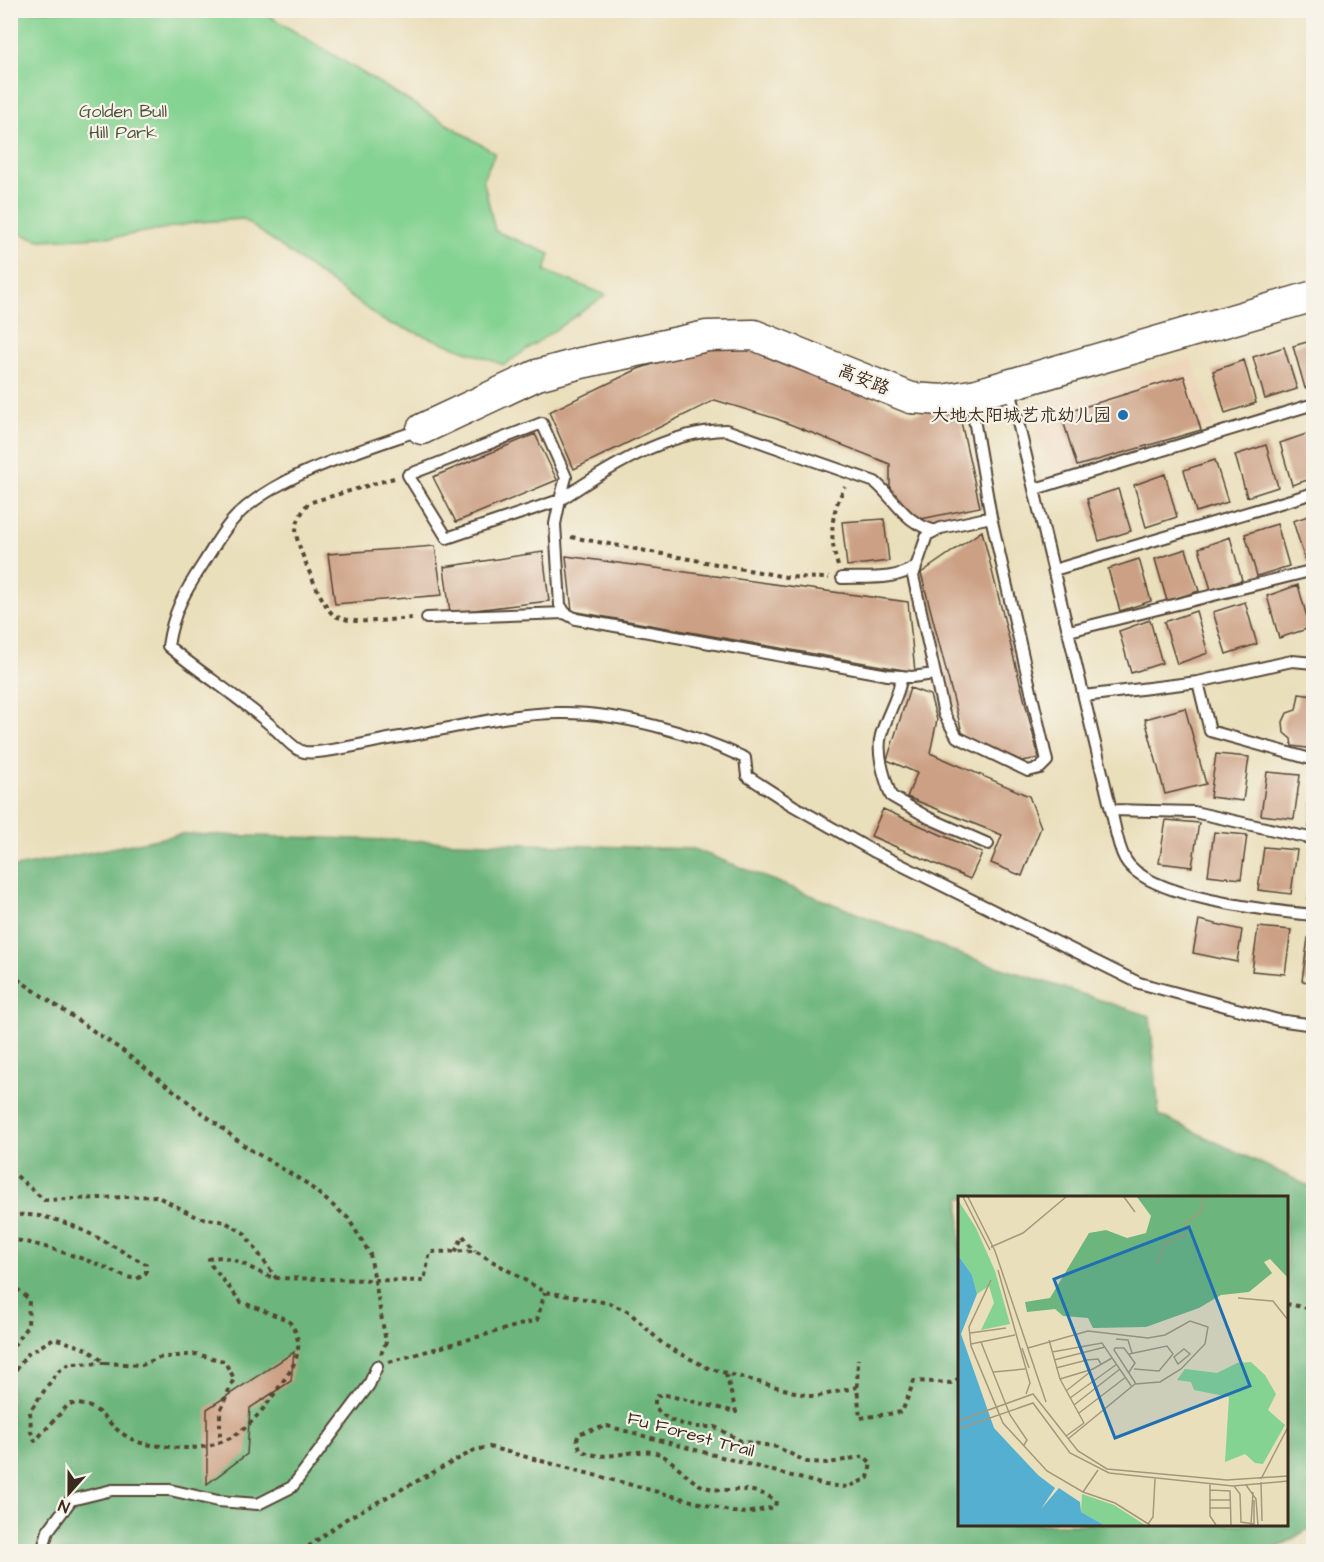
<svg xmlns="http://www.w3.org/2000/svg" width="1324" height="1562" viewBox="0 0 1324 1562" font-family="'Architects Daughter','LXGW WenKai TC',sans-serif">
<rect width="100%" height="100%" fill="#f7f3e8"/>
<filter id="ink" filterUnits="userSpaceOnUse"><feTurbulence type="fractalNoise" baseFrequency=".0167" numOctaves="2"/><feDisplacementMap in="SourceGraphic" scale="12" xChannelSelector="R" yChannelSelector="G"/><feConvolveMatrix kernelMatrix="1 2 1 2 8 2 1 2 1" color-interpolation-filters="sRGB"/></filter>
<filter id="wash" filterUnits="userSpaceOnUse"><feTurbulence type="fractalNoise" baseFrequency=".008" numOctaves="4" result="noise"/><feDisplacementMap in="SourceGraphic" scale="24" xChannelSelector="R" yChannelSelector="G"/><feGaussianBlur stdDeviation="1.35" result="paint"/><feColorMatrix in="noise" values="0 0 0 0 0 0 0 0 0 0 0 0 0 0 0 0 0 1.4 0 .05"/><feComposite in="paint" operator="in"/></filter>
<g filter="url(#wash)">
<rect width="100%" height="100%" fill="#eadfbb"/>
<path fill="#eed6bb" d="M1191 358 1215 425 1052 474 1031 404Z"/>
<path fill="#85d392" stroke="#607e58" stroke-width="1.5" d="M10 11H261L495 153 483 179 495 231 550 254 545 271 606 295 504 365 384 321 243 219 199 222 123 236 40 240 11 231Z"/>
<path fill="#6cb57c" stroke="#54704d" stroke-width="1.5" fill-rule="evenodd" d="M182 834 694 849 965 956 1150 1016 1159 1115 1313 1188V1526L1273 1551 11 1552V868ZM960 1198H1286V1524H960Z"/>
<g id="blocks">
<path fill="#cca084" d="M727 340 798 366 912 414 957 404 980 507 921 519 904 510 890 486V464L777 419 715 400 574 469 549 412 638 369Z
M1314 340V386L1305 388 1293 346Z
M1284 347 1297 389 1265 399 1253 357Z
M1244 360 1256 403 1225 413 1213 371Z
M1184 376 1201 430 1077 466 1061 414Z
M1312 432 1314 478 1292 485 1280 443Z
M535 434 557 480 456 522 433 477Z
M1266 445 1278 487 1247 497 1235 455Z
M1215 460 1228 502 1196 512 1184 470Z
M1165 474 1177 517 1146 527 1134 485Z
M1118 489 1131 531 1099 541 1087 499Z
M1314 514V560L1306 563 1293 521Z
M884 519 889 561 847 566 842 522Z
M1277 524 1289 566 1257 576 1245 534Z
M982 531 1039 758 1022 761 963 736 921 573Z
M1230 537 1242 580 1211 590 1199 548Z
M435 546 442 595 335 604 328 554Z
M1186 549 1199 591 1167 601 1155 559Z
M543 552 549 601 450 613 444 567Z
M566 556 908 602 915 672 572 611Z
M1139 559 1151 601 1120 611 1108 569Z
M1298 585 1310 628 1279 638 1267 596Z
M1245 602 1257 644 1226 654 1213 612Z
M1196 611 1208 653 1177 664 1164 622Z
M1150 620 1162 663 1131 673 1119 631Z
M910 688 930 695 937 720 930 753 1029 796 1041 827 1022 876 991 863 1002 835 907 797 917 773 887 760Z
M1299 694 1314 696V749L1292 746 1291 739 1284 733 1283 722 1287 713 1296 710Z
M1185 708 1206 784 1165 794 1145 719Z
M1216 754 1249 757 1243 801 1210 797Z
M1267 772 1300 775 1294 819 1261 815Z
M1312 802H1314V829L1309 828Z
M883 809 982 853 970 879 871 836Z
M1166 820 1199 823 1192 867 1159 863Z
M1214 832 1247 835 1241 879 1208 875Z
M1264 847 1297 850 1291 894 1258 890Z
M1312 868H1314V901L1308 900Z
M1199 920 1242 930 1237 962 1193 953Z
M1258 927 1291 930 1285 974 1252 971Z
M1308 938 1314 939V983L1302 981Z
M294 1352 291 1381 250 1408 247 1454 207 1484V1409Z"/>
</g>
</g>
<g filter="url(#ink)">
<use href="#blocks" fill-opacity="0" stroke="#554536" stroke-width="1.5"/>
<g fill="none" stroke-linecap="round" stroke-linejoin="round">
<g stroke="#554536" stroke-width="14">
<path id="lane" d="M1009 385 1111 810C1115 825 1117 845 1125 859 1146 898 1271 911 1314 915
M970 396 991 517 1047 761 1040 768 1028 771 957 737 944 714 913 576 927 535 941 528 991 517
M542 423 566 477 560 500 447 538 408 475Z
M422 429C366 449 269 476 231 522 220 535 212 550 203 564 184 593 173 612 168 646 203 675 242 699 276 730 284 737 293 749 304 752 322 755 374 741 394 738 449 730 505 713 560 713 619 712 692 733 745 758L747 776 792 805 873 851 1139 983 1278 1020 1314 1025
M1035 489 1314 404
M1054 570 1314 493
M842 578C867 577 896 581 916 566
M427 618 565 613
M1069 631 1314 570
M934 674 912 677 888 675 576 619 565 613 560 605 555 524 560 500C608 468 666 431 726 430L875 482C898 502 904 523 936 531
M902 676C898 699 887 714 881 735 876 753 885 779 891 796L929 818 988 844
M1198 682 1210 731 1314 760
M1084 696 1198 682 1292 661 1314 663
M1111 810 1194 812 1314 839
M42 1552 48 1531 71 1500 112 1490H170L218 1501 258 1504 292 1487 369 1385 377 1366"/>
</g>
<g stroke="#554536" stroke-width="33">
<path id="secondary" d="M422 429 537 375 581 363 707 336 754 335 911 398 943 400 977 394 1314 296"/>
</g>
<path stroke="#554536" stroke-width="4" stroke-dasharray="4.5 4.5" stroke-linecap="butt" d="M394 478 308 503C302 512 296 521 296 533 297 546 324 611 335 616 358 626 389 619 414 618
M571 537 786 577 829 578
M838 566C829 538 830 513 845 487
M10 974 123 1051 246 1147 306 1183 348 1218 370 1254 386 1342 381 1354
M10 1170 44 1200 156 1196 197 1217 225 1222 244 1233 276 1278
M10 1216C58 1208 104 1243 146 1264V1273L137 1279C121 1277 112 1270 97 1264 69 1254 40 1244 10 1239
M455 1252 463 1236 475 1251
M10 1283 29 1299 28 1325 10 1351
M1286 1304 1314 1309
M389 1362 537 1320 545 1292
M105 1363 142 1365 158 1358 196 1354 224 1361 234 1378 220 1411V1444
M857 1387 858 1359
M301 1552 346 1519 475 1450 489 1447 733 1512 747 1513 775 1507 776 1501C748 1482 732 1495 705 1487 685 1480 674 1456 652 1452 628 1449 601 1464 580 1449L577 1439 580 1433 607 1426 825 1485 848 1487 868 1478 871 1463 864 1456 830 1463 807 1462 777 1447 741 1441 715 1427H692L670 1420 659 1412 655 1405V1397L662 1394 736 1412 726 1374"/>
<use href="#lane" stroke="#fff" stroke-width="10"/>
<use href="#secondary" stroke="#fff" stroke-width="30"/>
<path stroke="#554536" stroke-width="4" stroke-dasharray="4.5 4.5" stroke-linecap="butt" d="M10 1377 28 1354 54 1338 87 1349 105 1363 70 1364 58 1371 30 1411 31 1432 35 1441 69 1404C102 1403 102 1421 126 1436 140 1445 153 1445 169 1447 233 1454 255 1423 288 1374 300 1356 303 1338 288 1320L241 1302 211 1265 209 1259C234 1251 253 1274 276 1278L424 1281 430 1252 475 1251 545 1292 609 1303 629 1312 664 1345 708 1368 809 1396H819L857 1387 860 1418 902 1412 914 1381 951 1383 960 1378"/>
</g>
</g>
<circle fill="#1f6fb2" stroke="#f7f3e8" stroke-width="2" cx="1123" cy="415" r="6"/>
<g text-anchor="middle" stroke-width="4.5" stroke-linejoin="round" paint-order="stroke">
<g font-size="18" fill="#4e543b" stroke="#f7f3e8">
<text x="123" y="117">Golden Bull<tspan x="123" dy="21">Hill Park</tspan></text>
</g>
<g font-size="18" fill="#3b2a1e" stroke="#f7f3e8">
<text transform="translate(864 379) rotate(22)" y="6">高安路</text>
<text transform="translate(691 1434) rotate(15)" y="6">Fu Forest Trail</text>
</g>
<g font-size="18" fill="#3b2a1e" stroke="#f7f3e8" text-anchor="end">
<text x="1111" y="421">大地太阳城艺术幼儿园</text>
</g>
</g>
<g transform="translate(958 1196)">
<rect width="330" height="330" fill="#eadfbb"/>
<path d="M0 4 18 32 37 75 52 128 23 134 36 107 31 90 19 98 14 79 0 59ZM293 166 307 179 318 198 310 214 327 229 305 268 297 267 287 258 267 266 271 201 236 194 233 186 219 184 227 173 259 177 279 167ZM124 298 156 309 187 329H146L123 316Z" fill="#85d392"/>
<path d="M179 1H330V82L312 63 306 66 314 77 291 96 263 99 241 112 188 131 135 132 130 122 105 120 97 113 69 116 67 106 92 102 131 37 148 34 169 42 188 37 193 20Z" fill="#6cb57c"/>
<path d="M0 59 14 79 19 98 3 138 36 232 80 279 97 292 83 313 101 292 122 306 123 316 146 329H0Z" fill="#54afd1"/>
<path fill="none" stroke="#a4977c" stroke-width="1.5" d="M5 1 32 54M10 1 37 55 88 206M166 1 177 16M33 51 65 37 108 1M200 66 207 47 226 40 227 28 243 16 246 1M40 74 72 187 68 198M33 84 11 131 13 150 45 227 89 275 125 296 157 307 192 329M280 102 315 105 330 124M12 137 48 132M158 143 170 144 174 157M91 144 102 183 126 227M23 146 52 219 69 244 66 249M13 148 57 139M64 152 71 172M70 152 130 135 190 142 207 139 232 125 250 131 247 148 223 173 202 186 177 188 110 243M226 153 232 158 220 168 216 161ZM94 156 144 147 174 191M171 158 209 150 215 158 201 175 176 173M96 164 147 151M98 172 129 164 140 163 143 168M35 176 67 173M171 176 177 167 166 152H157L156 154 178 188M102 183 135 173 154 162M108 195 132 176M112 202 159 168M116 209 162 173M121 217 168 181M0 225 75 198 120 255 149 273 269 284 330 280M0 233 75 207 112 257 151 277 275 290 330 285M108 240 126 227M303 283 330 231M303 286 304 325M252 288V320L258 329M288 289 298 303 300 329M276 290 282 298 283 326 296 328M252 294 272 295 273 329M125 296 140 274M252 304H272M296 304V329M252 312H273M190 328 195 321 197 283M293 329 295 296"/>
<path fill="#1f6fb2" fill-opacity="0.15" stroke="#1f6fb2" stroke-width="3" d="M231 31 292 190 157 242 96 83Z"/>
<rect width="330" height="330" fill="none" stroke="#3b2a1e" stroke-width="3"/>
</g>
<rect width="1324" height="1562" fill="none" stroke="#f7f3e8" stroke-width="36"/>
<g transform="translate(69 1493) rotate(201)" stroke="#f7f3e8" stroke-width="4.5" paint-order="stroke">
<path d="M0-4.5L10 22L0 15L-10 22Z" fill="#3b2a1e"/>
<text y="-9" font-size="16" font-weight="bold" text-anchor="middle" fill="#3b2a1e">N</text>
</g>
</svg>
